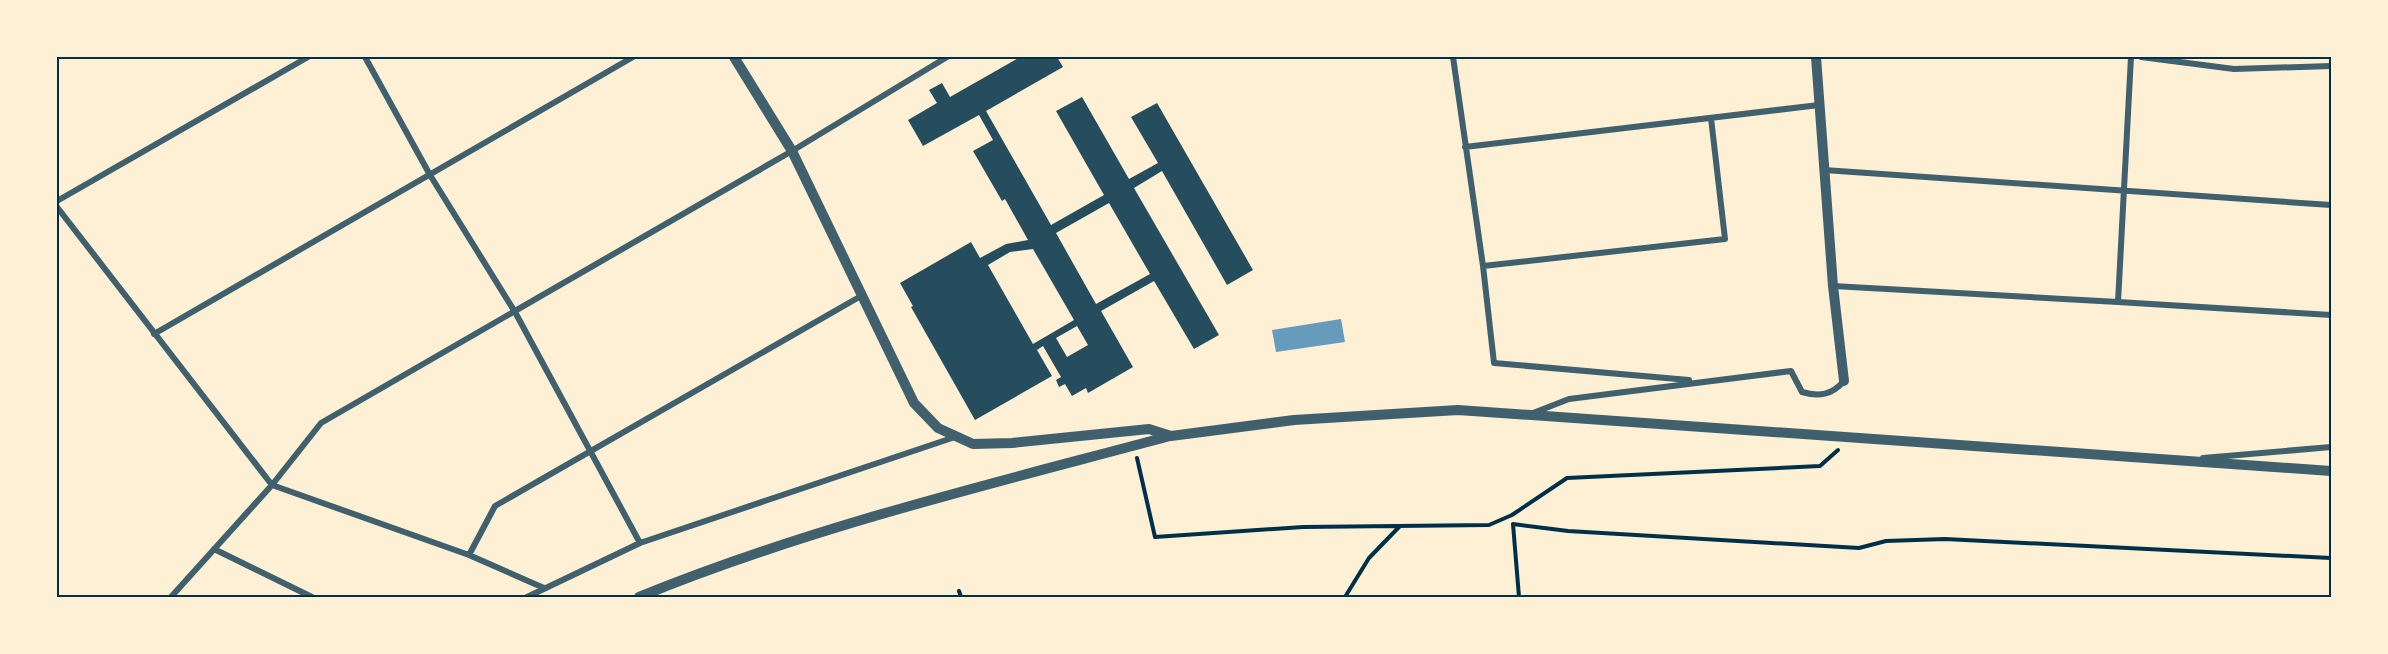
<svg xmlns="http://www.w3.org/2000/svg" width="2388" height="654" viewBox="0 0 2388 654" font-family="Manrope,sans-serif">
<rect width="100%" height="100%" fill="#fdf0d5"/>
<path fill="#669bbc" d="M1341 319 1345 342 1276 352 1272 330Z"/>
<path fill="#264d5e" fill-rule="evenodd" d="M1020 57H1057L1063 67 986 111 1051 225 1104 195 1056 111 1082 97 1129 179 1158 163 1131 117 1157 103 1253 270 1227 285 1162 171 1134 188 1219 335 1194 349 1154 281 1101 311 1133 367 1088 393 1086 388 1072 396 1065 384 1059 387 1056 380 1061 377 1043 346 1037 350 1052 376 975 420 911 307 913 306 900 283 971 242 980 258 1006 244 1028 240 1005 199 1002 201 973 151 993 140 979 115 923 146 908 120 937 103 929 90 942 83 950 97ZM1109 203 1150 274 1096 304 1056 233ZM1033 249 1074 320 1033 344 988 265 1010 252ZM1077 326 1088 345 1067 357 1056 338Z"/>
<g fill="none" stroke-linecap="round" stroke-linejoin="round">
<path stroke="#003049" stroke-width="4" d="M1137 458 1155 537 1303 527 1489 525 1512 515 1567 478 1820 466 1838 450
M959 591 961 597
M1345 597 1369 558 1400 526
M1519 597 1513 524 1568 531 1859 548 1886 541 1945 539 2331 558"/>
<path stroke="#3f606c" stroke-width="6" d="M365 57 430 175 515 312 640 543
M1453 57 1483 266 1725 239 1711 118
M2141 57 2234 69 2331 66
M1465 147 1819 105
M1824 170 2331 205
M57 201 308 57
M57 207 272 485 469 555 544 588
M1483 266 1494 363 1689 380
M1833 286 2118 302 2131 57
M2118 302 2331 315
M154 334 633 57
M1533 413 1569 399 1791 371 1802 392C1819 397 1832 395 1844 381
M2203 458 2331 447
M214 549 312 597
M469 555 495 506 861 296
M171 597 272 485 321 423 792 151 947 57
M527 597 640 543 955 437"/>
<path stroke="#3f606c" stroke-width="10" d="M734 57 792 151 914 403 938 428 973 444 1012 443 1149 429 1171 436 1294 420 1458 410 2331 471
M1816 57 1833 286 1844 381
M639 597C810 527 991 484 1170 436"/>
</g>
<rect width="2388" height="654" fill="none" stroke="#fdf0d5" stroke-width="117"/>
<rect x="58" y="58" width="2272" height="538" fill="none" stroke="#003049" stroke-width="2"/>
</svg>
